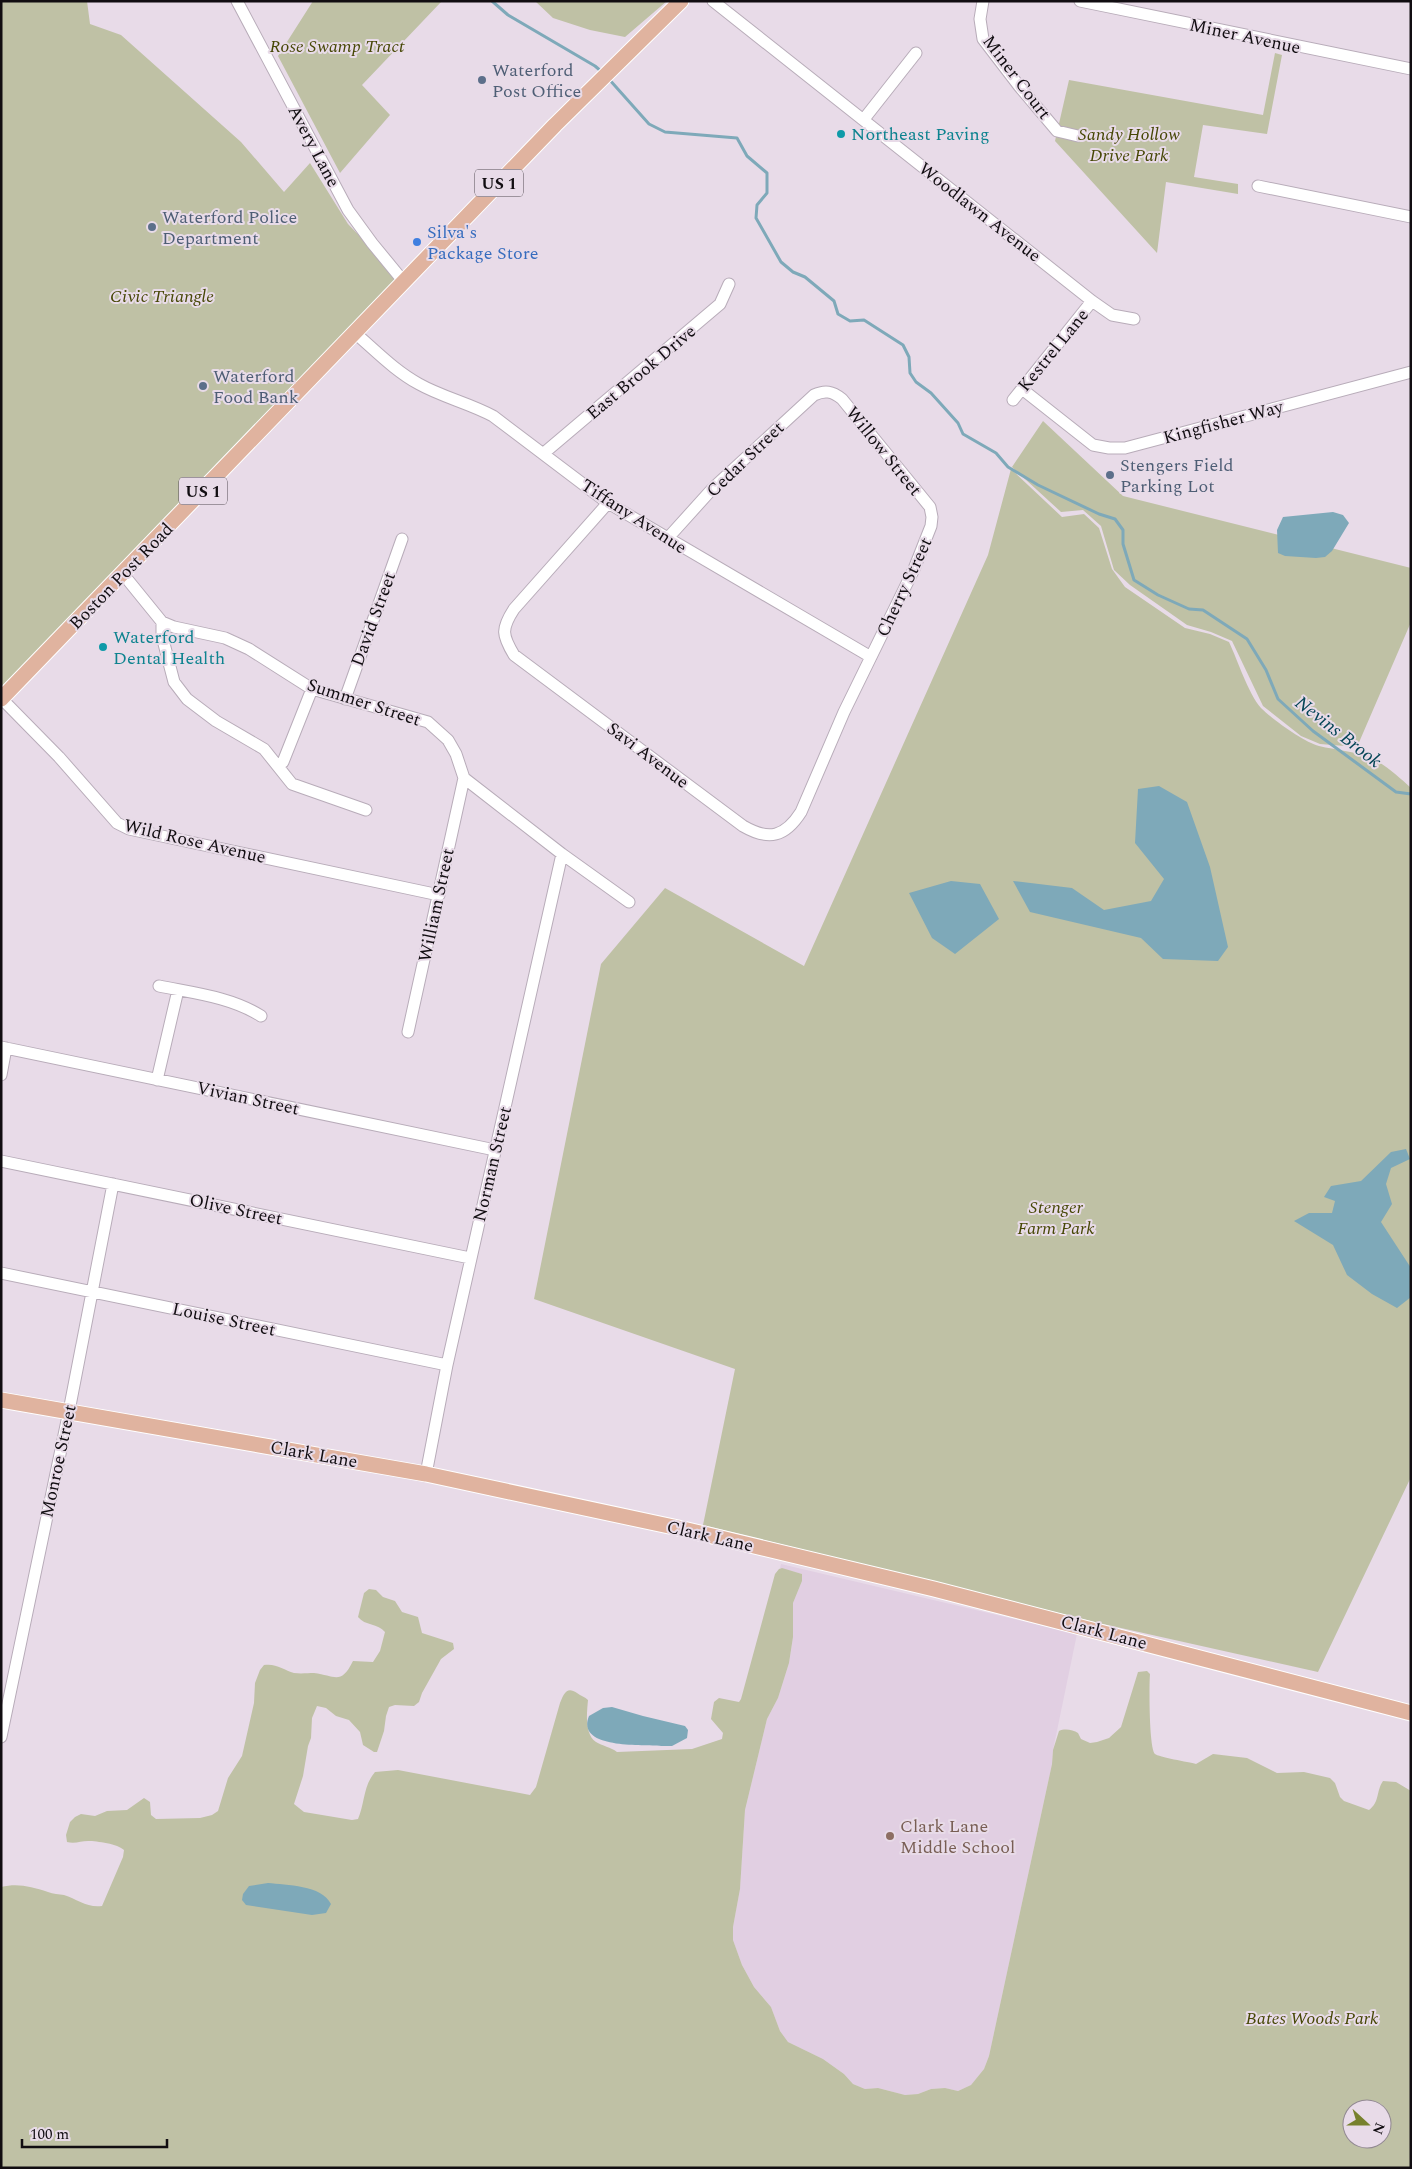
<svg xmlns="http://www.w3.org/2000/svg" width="1412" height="2169" viewBox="0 0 1412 2169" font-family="Spectral,serif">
<rect width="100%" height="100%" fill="#e8dbe8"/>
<path fill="#e1cfe2" d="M781 1564 1077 1634 1053 1750 1052 1764 989 2056 984 2069 971 2085 958 2091 944 2088 931 2089 918 2094 905 2095 878 2088 865 2089 853 2084 844 2074 823 2059 788 2042 780 2031 771 2007 754 1987 742 1965 733 1940V1927L740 1889 745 1810 767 1719 778 1698 789 1663 793 1637V1603L802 1581V1574L780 1568Z"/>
<path fill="#bfc1a5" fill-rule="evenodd" d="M1 1H87L90 24 121 35 241 142 284 192 310 163 348 224 404 282 1 687Z
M313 1H442L362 85 390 115 340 173 278 56Z
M535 1H667L625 37 590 30 553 18Z
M1275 53 1282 55 1267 134 1203 125 1194 177 1238 184V194L1166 182 1157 253 1055 141 1069 80 1263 115Z
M1043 421 1123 496 1411 568V622L1357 747 1320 744 1301 736 1263 706 1232 641 1211 632 1187 625 1130 585 1114 570 1101 526 1083 510 1061 512 1012 467Z
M1011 469 1062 517 1084 514 1099 528 1112 569 1125 587 1185 628 1210 634 1229 642C1238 661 1248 693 1261 708 1272 719 1304 742 1319 746 1336 750 1354 751 1371 758 1386 765 1399 777 1411 788V1477L1318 1672 1103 1624 703 1525 735 1369 534 1299 601 964 665 888 804 966 988 555Z
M782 1568 802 1574V1581L793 1603V1637L789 1663 778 1698 767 1719 745 1810 740 1889 733 1927V1940L742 1965 754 1987 771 2007 780 2031 788 2042 823 2059 844 2074 853 2084 865 2089 878 2088 905 2095 918 2094 931 2089 945 2088 958 2091 971 2085 984 2069 989 2056 1052 1764 1053 1750 1059 1731C1065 1728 1073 1730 1078 1733L1081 1739 1090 1743 1097 1742 1109 1738 1121 1727 1138 1672 1147 1671 1150 1674C1149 1686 1149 1748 1155 1754 1158 1757 1189 1762 1196 1764L1213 1754 1247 1758 1277 1773 1304 1772 1330 1778 1335 1783 1340 1797 1344 1801 1369 1810C1380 1802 1376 1791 1383 1781L1396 1782 1411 1791V2168H1V1887C19 1883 31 1887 48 1892 53 1894 59 1894 64 1895 77 1899 87 1908 102 1906L123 1857 124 1850C118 1844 97 1841 88 1841 81 1841 75 1844 67 1842L66 1835 70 1822 75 1817 81 1814 95 1816 107 1811 127 1810 144 1798 150 1802 151 1815 156 1819 200 1818 212 1815 218 1811 228 1778 242 1756 254 1703 255 1683 260 1670 264 1665C276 1663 284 1670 294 1673 301 1674 308 1673 314 1673 336 1676 341 1685 353 1661L373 1662 380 1651 385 1632C378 1623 365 1626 358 1617L364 1593 369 1589 376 1590 383 1597 395 1601 402 1612 418 1617 422 1633 453 1643 454 1649 441 1659 422 1693 419 1702 414 1706 395 1705 389 1707 386 1716 384 1731 377 1752H374L363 1745 360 1732 349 1720 336 1716 326 1708 317 1706 312 1718 311 1738 308 1746 303 1776 294 1804 304 1812 352 1820 358 1819C365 1803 363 1786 375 1772L398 1770 530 1795 536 1787 560 1703C564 1693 567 1686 577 1693 581 1696 585 1697 588 1700 587 1712 584 1734 596 1742 602 1746 611 1747 617 1752L692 1749 722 1739 723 1733 711 1719 714 1702 719 1698 739 1702 741 1699 775 1574 779 1569ZM1352 2109H1382V2139H1352Z"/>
<path fill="#7ea9b9" d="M1333 512 1343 515 1349 523 1332 551 1325 557 1316 558 1285 556 1278 553 1277 530 1283 517Z
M1159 786 1187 802 1210 867 1228 947 1218 961 1163 959 1141 938 1030 912 1013 881 1072 888 1104 910 1151 901 1164 879 1135 843 1138 789Z
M951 881 980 884 999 919 955 954 932 938 909 893Z
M1406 1149 1410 1159 1391 1168 1386 1184 1392 1204 1381 1222 1411 1268V1297L1397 1308 1372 1294 1347 1275 1333 1245 1294 1221 1309 1213H1332L1335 1201 1324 1197 1331 1186 1361 1181 1391 1152Z
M612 1707 643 1716 685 1726 688 1730 687 1738 672 1746H663C646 1744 575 1750 589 1716L603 1708Z
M268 1883C286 1885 322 1885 331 1904L326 1913 312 1915 246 1905 242 1900 243 1894 249 1886Z"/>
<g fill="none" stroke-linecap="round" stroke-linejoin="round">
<path stroke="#7ea9b9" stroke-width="3" d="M492 1 508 15 595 66 602 72
M608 78 649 124 665 132 737 138 747 156 767 173V193L757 205 756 218 781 262 793 272 805 277 834 301 838 314 850 321 864 320 903 345 909 357 910 373 916 382 931 393 958 423 963 434 996 453 1008 467 1038 485 1099 514 1115 519 1123 530V544L1134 580 1158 595 1189 609 1203 610 1247 639 1266 670 1278 699 1313 731 1396 792 1411 794"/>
<g stroke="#b8acb9" stroke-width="13">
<path id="minor" d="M237 1 348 210 372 243 404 282
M713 1 1092 301 1112 315 1134 319
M983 1 980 19 983 39 1019 86 1057 131 1078 136
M1080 1 1411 69
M864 119 916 53
M1258 186 1411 217
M355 333C376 351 395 371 419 384 442 397 469 403 493 416L608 503 871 657
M1022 389 1093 445 1109 448H1125L1411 372
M1013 400 1092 301
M544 453 720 304 729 284
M608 503 514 609C501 629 502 635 514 655L743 826C769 841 785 837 801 812L844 712 914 569 931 526 932 517 930 507 842 399C832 391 825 390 814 395L713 488 667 539
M123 574 162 622 174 627 225 638 249 649 312 689 428 722 448 740 456 754 464 778 562 854 629 902
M162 622V636L174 682 187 699 216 721 264 749 292 784 366 810
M2 699 59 757 117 823 129 829 439 895
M345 699 402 539
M277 765 283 762 312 689
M159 986C193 993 231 997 261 1016
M408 1032 464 778
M1 1047 495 1150
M1 1075 6 1048
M157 1080 178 990
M1 1161 470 1258
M1 1273 447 1365
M426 1474 447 1365 562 854
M1 1737 69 1411 113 1184"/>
</g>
<g stroke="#fff" stroke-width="17">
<path id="major" d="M1 699 555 125 681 1
M1 1400 426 1474 683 1529 934 1589 1411 1713"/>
</g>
<use href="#minor" stroke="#fff" stroke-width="11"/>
<use href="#major" stroke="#e0b39f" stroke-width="15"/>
</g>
<g fill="#5c6f8a" stroke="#e8dbe8" stroke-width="2">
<circle cx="482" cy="80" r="5"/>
<circle cx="152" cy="227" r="5"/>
<circle cx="203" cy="386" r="5"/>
<circle cx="1110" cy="475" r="5"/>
</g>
<g fill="#0f9aa8" stroke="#e8dbe8" stroke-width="2">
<circle cx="841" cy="134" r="5"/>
<circle cx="103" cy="647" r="5"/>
</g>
<circle fill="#3f7fe0" stroke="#e8dbe8" stroke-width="2" cx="417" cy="242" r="5"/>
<circle fill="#8d6e63" stroke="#e8dbe8" stroke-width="2" cx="890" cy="1836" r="5"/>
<g text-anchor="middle" stroke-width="4" stroke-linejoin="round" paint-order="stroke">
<g fill="#e8dbe8" stroke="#524b52" stroke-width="1">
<rect x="475" y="169.5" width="48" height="27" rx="4"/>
<rect x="179" y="477.5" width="48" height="27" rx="4"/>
</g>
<g font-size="16" font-weight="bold" fill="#110d11">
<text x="499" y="189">US 1</text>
<text x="203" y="497">US 1</text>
</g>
<g font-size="18" fill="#110d11" stroke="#e8dbe8">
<text transform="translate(1245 36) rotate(12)" y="6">Miner Avenue</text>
<text transform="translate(1017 77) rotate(53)" y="6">Miner Court</text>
<text transform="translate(314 146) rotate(62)" y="6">Avery Lane</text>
<text transform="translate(980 212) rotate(38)" y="6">Woodlawn Avenue</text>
<text transform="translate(1053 350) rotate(-51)" y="6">Kestrel Lane</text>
<text transform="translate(641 372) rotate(-40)" y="6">East Brook Drive</text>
<text transform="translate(1223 422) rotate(-15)" y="6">Kingfisher Way</text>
<text transform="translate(884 451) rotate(51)" y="6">Willow Street</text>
<text transform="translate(745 459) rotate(-44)" y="6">Cedar Street</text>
<text transform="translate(634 516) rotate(33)" y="6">Tiffany Avenue</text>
<text transform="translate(121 576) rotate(-46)" y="6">Boston Post Road</text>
<text transform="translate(904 587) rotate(-65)" y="6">Cherry Street</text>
<text transform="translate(373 619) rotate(-70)" y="6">David Street</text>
<text transform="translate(364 702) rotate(18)" y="6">Summer Street</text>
<text transform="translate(648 755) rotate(37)" y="6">Savi Avenue</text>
<text transform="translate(195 841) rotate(13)" y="6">Wild Rose Avenue</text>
<text transform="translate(436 905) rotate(-78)" y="6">William Street</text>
<text transform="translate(248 1098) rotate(12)" y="6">Vivian Street</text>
<text transform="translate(492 1164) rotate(-77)" y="6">Norman Street</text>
<text transform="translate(236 1209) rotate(12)" y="6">Olive Street</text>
<text transform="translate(224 1319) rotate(12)" y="6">Louise Street</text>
<text transform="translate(314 1454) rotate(10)" y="6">Clark Lane</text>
<text transform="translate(58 1461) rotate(-78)" y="6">Monroe Street</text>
<text transform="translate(710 1536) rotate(13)" y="6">Clark Lane</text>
<text transform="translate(1104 1632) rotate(15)" y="6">Clark Lane</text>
</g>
<g font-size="18" font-style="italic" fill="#464705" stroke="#e8dbe8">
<text x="337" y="52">Rose Swamp Tract</text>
<text x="1129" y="140">Sandy Hollow<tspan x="1129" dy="21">Drive Park</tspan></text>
<text x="162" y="302">Civic Triangle</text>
<text x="1056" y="1213">Stenger<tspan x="1056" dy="21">Farm Park</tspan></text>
<text x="1312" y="2024">Bates Woods Park</text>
</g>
<g font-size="18" fill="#4e5e75" stroke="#e8dbe8" text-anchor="start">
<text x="492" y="76">Waterford<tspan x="492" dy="21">Post Office</tspan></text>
<text x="162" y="223">Waterford Police<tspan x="162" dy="21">Department</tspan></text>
<text x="213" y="382">Waterford<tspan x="213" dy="21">Food Bank</tspan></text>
<text x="1120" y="471">Stengers Field<tspan x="1120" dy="21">Parking Lot</tspan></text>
</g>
<g font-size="18" fill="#0d838f" stroke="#e8dbe8" text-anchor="start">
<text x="851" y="140">Northeast Paving</text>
<text x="113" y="643">Waterford<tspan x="113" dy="21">Dental Health</tspan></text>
</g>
<g font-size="18" fill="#366cbe" stroke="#e8dbe8" text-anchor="start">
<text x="427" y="238">Silva's<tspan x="427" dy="21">Package Store</tspan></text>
</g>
<g font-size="18" fill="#785e54" stroke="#e8dbe8" text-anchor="start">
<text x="900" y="1832">Clark Lane<tspan x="900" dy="21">Middle School</tspan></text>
</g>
<g font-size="19" font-style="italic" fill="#044556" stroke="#e8dbe8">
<text transform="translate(1339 731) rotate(38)" y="7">Nevins Brook</text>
</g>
</g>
<rect width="1412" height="2169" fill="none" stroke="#110d11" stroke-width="5"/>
<g transform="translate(1367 2124) rotate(111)"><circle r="24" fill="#e8dbe8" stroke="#928992"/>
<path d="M0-4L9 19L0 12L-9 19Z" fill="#77812d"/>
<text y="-8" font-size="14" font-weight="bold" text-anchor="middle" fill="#110d11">N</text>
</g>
<path d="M22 2139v8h145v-8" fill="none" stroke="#110d11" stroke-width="2.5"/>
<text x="30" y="2139" font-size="15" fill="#110d11" stroke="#e8dbe8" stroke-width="4" paint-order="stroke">100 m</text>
</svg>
